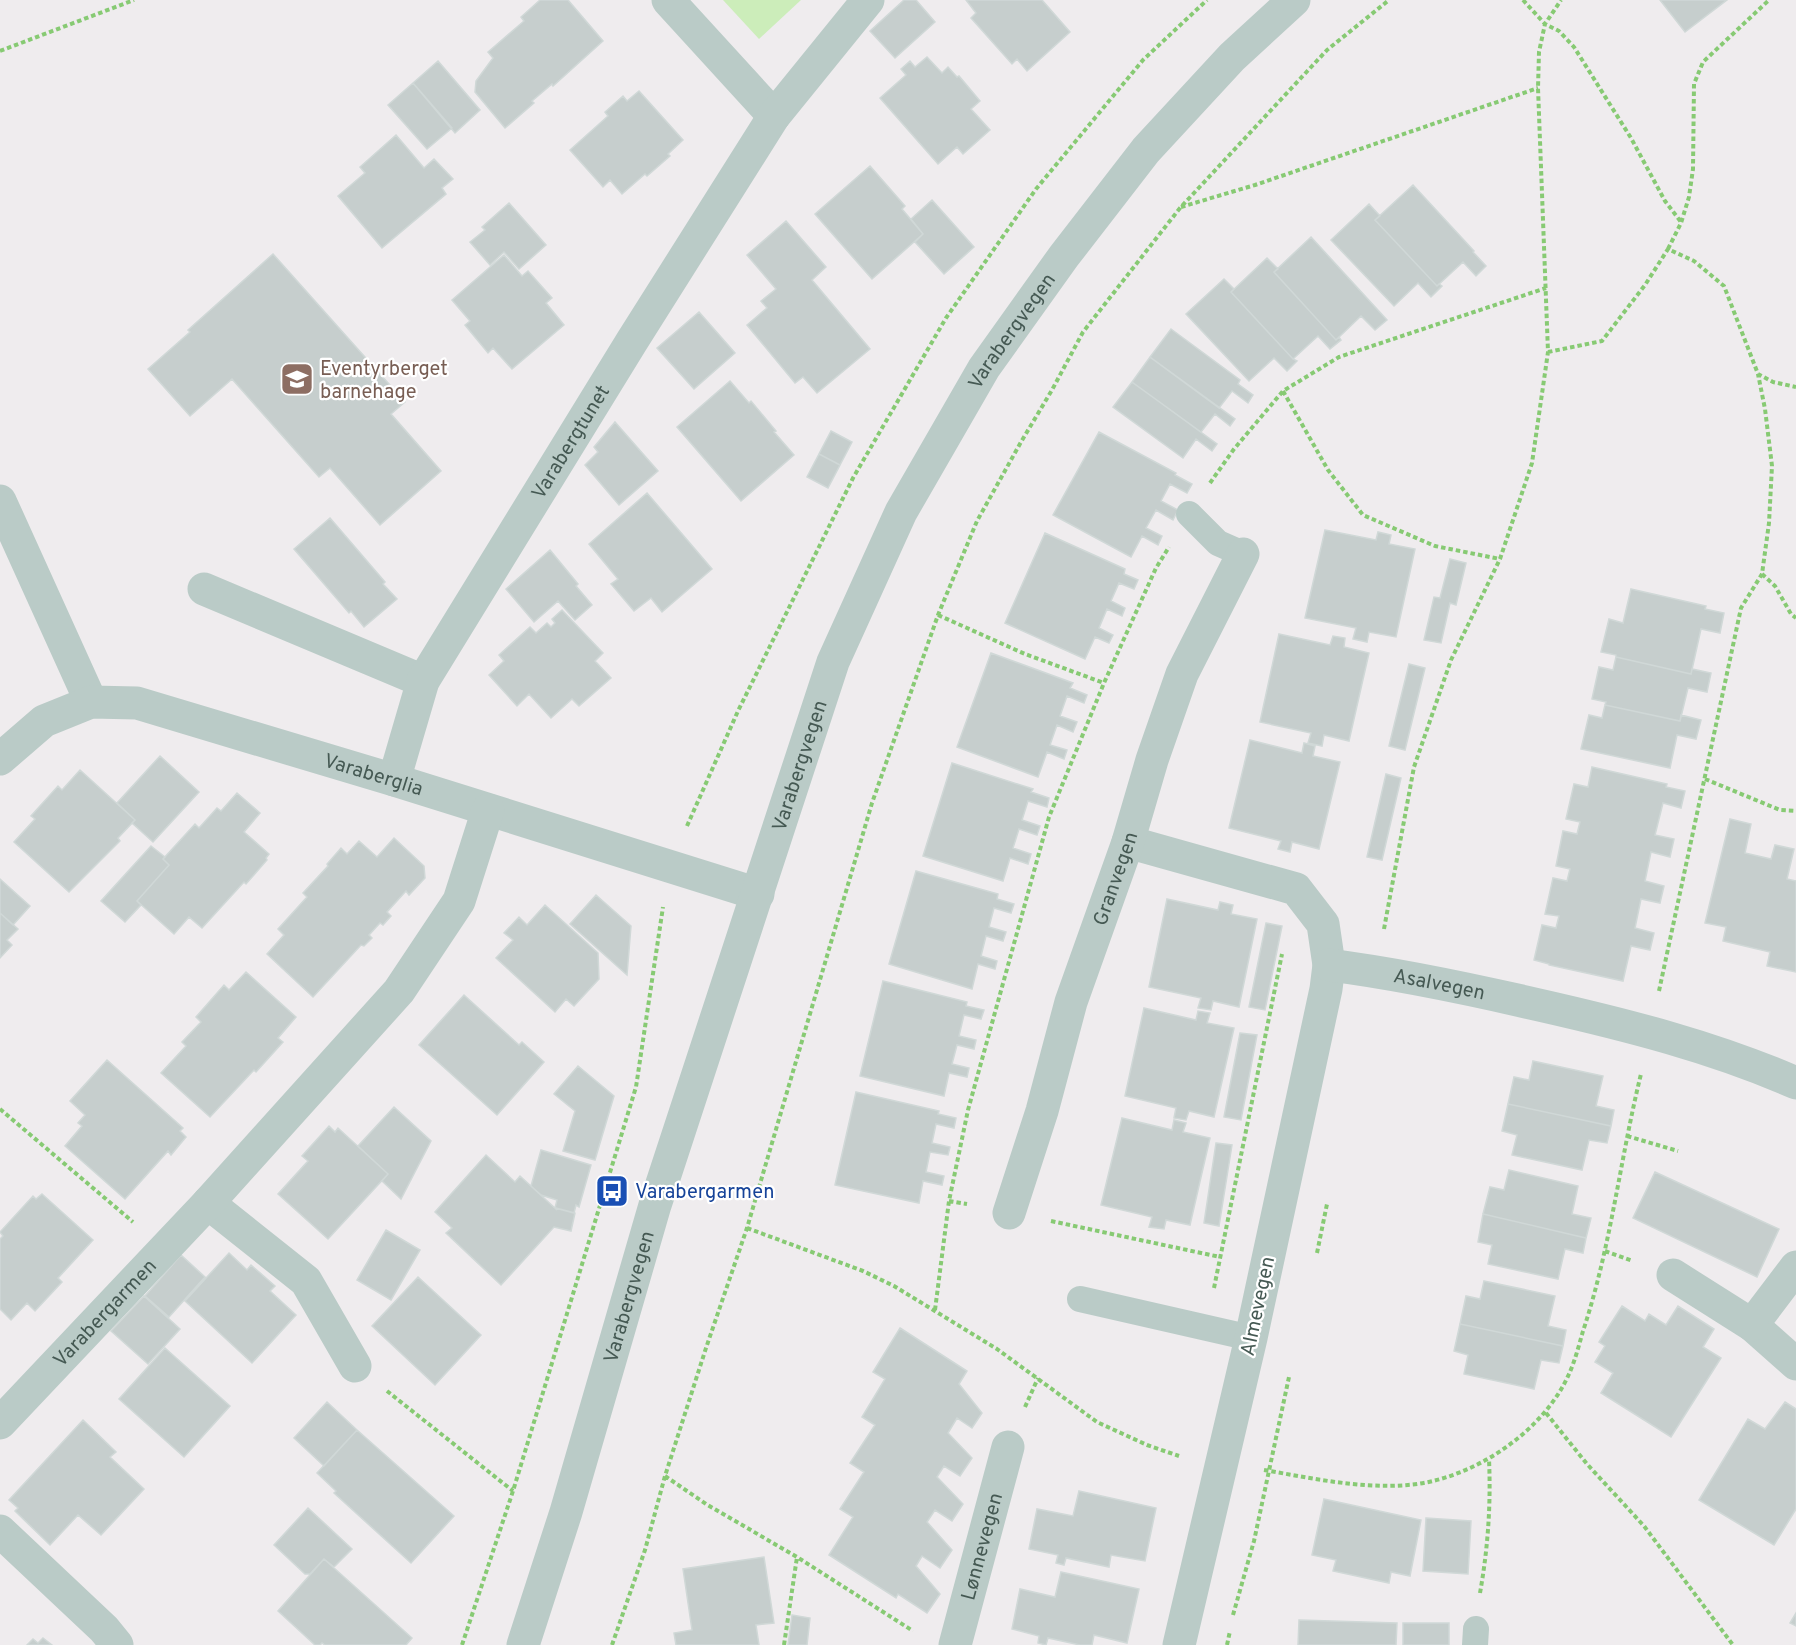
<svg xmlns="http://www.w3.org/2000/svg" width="1796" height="1645" viewBox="0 0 1796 1645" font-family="Overpass,sans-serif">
<rect width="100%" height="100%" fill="#efecee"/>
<path fill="#ccedba" d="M723 0H801L759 39Z"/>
<path fill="#c6cecd" stroke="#d0d8d7" stroke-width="1.5" d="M540 0H568L603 41 553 86 552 84 532 101 534 103 505 128 475 92 476 81 493 58 488 52 524 21 521 17Z
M904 0H916L935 22 895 58 870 31Z
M966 0H1042L1070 32 1027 71 1017 59 1012 64 971 18 976 13Z
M1660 0H1727L1685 32Z
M927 57 942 73 948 67 957 77 959 76 980 101 971 109 990 130 963 154 957 147 938 164 880 98 906 75 901 69 910 61 915 67Z
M438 61 480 110 455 133 413 83Z
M413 83 452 128 427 149 388 105Z
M639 91 683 140 668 154 670 156 647 176 645 174 622 194 610 180 603 187 570 150 608 116 605 112 623 96 627 101Z
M396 135 424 168 434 159 453 179 442 188 446 194 382 248 338 196 365 173 360 167Z
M870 166 905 206 902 209 923 234 872 279 815 214Z
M1413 185 1474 251 1473 252 1486 266 1476 276 1463 262 1437 286 1375 220Z
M932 200 974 247 944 274 915 242 923 234 911 219Z
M509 203 546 245 519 269 504 252 490 265 470 242 485 230 482 227Z
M1369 204 1380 216 1375 220 1437 286 1439 284 1442 286 1431 297 1418 283 1394 306 1331 240Z
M786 221 826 267 812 280 870 349 817 393 803 377 795 383 747 325 767 308 761 301 776 289 747 255Z
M1311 237 1387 320 1375 330 1361 316 1336 340 1274 272Z
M273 254 405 402 391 414 441 471 380 525 330 468 319 477 232 379 190 416 148 369 190 332 188 330Z
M504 255 522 276 528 271 552 298 546 303 564 325 512 369 493 348 488 353 465 325 470 321 452 300Z
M1267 258 1278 269 1274 272 1336 340 1339 337 1341 340 1330 349 1318 336 1293 359 1231 292Z
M1224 279 1234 289 1231 292 1293 359 1297 361 1287 371 1274 358 1249 381 1186 314Z
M699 312 735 353 694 389 657 348Z
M1171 329 1240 380 1238 384 1253 395 1248 403 1232 391 1219 408 1150 357Z
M1150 357 1235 419 1230 426 1215 414 1201 432 1132 382Z
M730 381 749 403 751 401 776 431 774 432 794 455 741 501 677 427Z
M1132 382 1217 444 1212 451 1196 439 1183 458 1113 407Z
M615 422 658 471 619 505 585 465 598 452 594 447Z
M831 431 852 442 840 465 819 454Z
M1099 432 1176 473 1175 475 1192 484 1187 493 1170 484 1161 501 1178 510 1173 520 1156 510 1146 528 1162 536 1158 545 1142 536 1131 557 1053 515Z
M819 454 840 465 828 488 807 477Z
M647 493 712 569 662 612 651 598 634 611 611 584 618 579 589 544Z
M330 518 385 582 383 584 397 599 364 627 351 611 349 613 294 549Z
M1325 530 1376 540 1378 532 1391 535 1389 544 1415 549 1396 637 1369 632 1367 642 1353 639 1356 628 1305 618Z
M1045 533 1125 569 1124 574 1138 580 1134 589 1119 583 1111 601 1125 608 1122 616 1107 609 1099 628 1113 635 1109 643 1095 637 1085 659 1005 623Z
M550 550 578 584 576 586 592 605 575 620 558 601 534 622 506 589Z
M1450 559 1466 563 1456 605 1450 603 1441 643 1424 640 1434 597 1440 598Z
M1631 589 1706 606 1705 609 1724 613 1720 633 1701 629 1691 674 1616 657V655L1601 652 1609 619 1623 623Z
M562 610 603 653 595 661 611 678 579 706 572 699 551 718 529 694 517 706 489 675 504 661 499 655 530 627 536 633 547 623 551 627 555 623 552 619Z
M1279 634 1330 645 1333 636 1345 638 1344 647 1369 653 1349 741 1324 735 1322 746 1308 743 1311 733 1260 722Z
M991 653 1073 683 1070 688 1087 695 1084 703 1067 696 1060 716 1077 722 1073 732 1057 725 1050 745 1067 750 1064 759 1047 752 1038 777 957 747Z
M1616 657 1691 674 1692 669 1711 673 1707 692 1688 688 1680 721 1605 705 1606 702 1592 699 1599 667 1613 670Z
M1409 664 1425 668 1405 750 1389 746Z
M1605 705 1680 721 1681 715 1701 720 1696 739 1677 735 1670 768 1581 749 1589 715 1602 718Z
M1250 740 1302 753 1304 743 1315 746 1313 756 1340 762 1319 849 1292 842 1290 852 1278 849 1281 841 1229 828Z
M160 756 199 792 153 842 132 823 135 820 117 803Z
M952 763 1033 789 1031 792 1049 798 1047 807 1028 801 1022 820 1040 826 1037 835 1019 829 1013 848 1031 854 1028 864 1010 858 1003 881 923 856Z
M1592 767 1667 784 1666 787 1685 791 1681 808 1663 803 1655 835 1674 839 1670 857 1651 852 1645 881 1664 886 1660 903 1641 899 1635 928 1654 933 1650 950 1631 946 1623 981 1549 965V964L1534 960 1542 925 1556 928 1559 916 1545 914 1553 878 1567 881 1570 869 1556 866 1563 831 1577 834 1580 822 1566 819 1574 784 1588 787Z
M80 770 135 820 118 838 120 841 69 892 14 842 35 819 31 816 58 786 62 790Z
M1386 774 1401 778 1382 860 1367 857Z
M237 793 260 813 244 832 269 854 266 858 267 860 246 884 244 882 202 928 189 917 174 934 137 901 169 865 163 859 195 824 199 828 217 808 221 811Z
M1730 819 1751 824 1745 853 1771 859 1775 845 1794 849 1787 879 1796 881V972L1767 966 1770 952 1723 941 1726 927 1705 923Z
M394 838 424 866 425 878 409 895 406 891 387 912 391 916 383 925 380 923 369 935 372 938 364 946 361 945 313 997 267 954 284 935 278 929 307 897 303 893 328 866 327 864 341 848 347 854 359 841 377 857Z
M151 846 165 857 163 859 169 865 137 901 141 905 125 922 101 901Z
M916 871 998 894 997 899 1014 904 1011 913 994 908 989 927 1006 932 1003 941 986 936 981 956 997 961 995 969 978 964 972 989 889 964Z
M0 879 30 906 13 925 0 913Z
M596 895 631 926 627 975 570 924Z
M1167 899 1218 910 1220 902 1233 905 1231 914 1257 919 1239 1007 1213 1001 1211 1010 1198 1008 1201 998 1149 987Z
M545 905 598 953 599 979 574 1006 566 999 555 1012 496 958 513 940 504 933 519 917 527 925Z
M0 913 18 929 7 940 12 945 0 958Z
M1266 923 1282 926 1265 1010 1249 1007Z
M246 972 296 1017 278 1038 283 1042 256 1072 254 1070 210 1117 161 1073 186 1046 182 1042 201 1022 196 1017 224 985 229 990Z
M883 981 967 1002 966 1006 984 1010 981 1019 964 1015 959 1036 976 1040 974 1049 957 1045 952 1064 969 1068 967 1077 949 1073 944 1096 860 1076Z
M464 995 519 1045 522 1042 544 1062 497 1115 419 1045Z
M1144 1008 1196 1020 1198 1011 1210 1013 1207 1023 1234 1028 1214 1117 1189 1111 1186 1120 1174 1118 1176 1108 1125 1096Z
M1240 1033 1257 1035 1241 1120 1224 1117Z
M107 1060 183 1128 180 1131 186 1137 171 1155 168 1151 125 1199 65 1146 82 1126 78 1123 85 1115 70 1101Z
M1533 1061 1603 1076 1596 1106 1614 1110 1611 1126 1508 1104 1514 1077 1529 1080Z
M578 1066 614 1096 595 1160 563 1151 575 1111 554 1094Z
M856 1092 939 1111 938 1114 956 1118 954 1128 936 1124 932 1143 950 1147 948 1155 930 1152 926 1172 944 1176 942 1185 923 1181 919 1203 835 1185Z
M1508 1104 1611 1126 1607 1143 1589 1140 1582 1170 1512 1155 1517 1135 1502 1131Z
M394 1107 431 1141 401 1199 382 1181 388 1174 358 1146Z
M1122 1118 1172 1130 1174 1120 1186 1123 1183 1132 1210 1138 1190 1225 1166 1220 1164 1229 1149 1227 1152 1217 1101 1205Z
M329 1126 335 1132 338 1128 388 1174 328 1239 278 1194 308 1161 302 1156Z
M1216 1143 1232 1145 1219 1226 1204 1223Z
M541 1150 591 1165 579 1207 576 1205 574 1213 555 1208 557 1200 541 1195 531 1186Z
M486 1155 515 1182 520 1176 556 1209V1208L575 1213 571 1231 554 1227 501 1285 446 1233 452 1228 435 1212Z
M1509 1170 1578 1186 1572 1214 1591 1218 1586 1238 1483 1214 1490 1187 1504 1190Z
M1655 1172 1779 1229 1757 1277 1633 1218Z
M42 1194 93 1240 58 1278 62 1282 35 1311 27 1303 11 1320 0 1309V1239L3 1236 0 1232 33 1196 36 1199Z
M1483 1214 1586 1238 1583 1253 1565 1249 1558 1279 1488 1264 1492 1245 1478 1242Z
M386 1230 420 1250 391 1300 357 1280Z
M229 1253 247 1270 251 1265 275 1286 270 1291 296 1315 252 1363 185 1301Z
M181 1255 205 1277 169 1317 145 1296Z
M418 1277 481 1335 435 1385 372 1326Z
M1484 1281 1555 1296 1548 1326 1566 1330 1563 1346 1460 1324 1466 1296 1480 1299Z
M144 1296 180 1329 148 1364 111 1331Z
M1622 1306 1645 1321 1649 1314 1666 1325 1678 1306 1714 1329 1703 1347 1721 1358 1671 1437 1601 1393 1613 1373 1595 1362 1605 1346 1599 1342Z
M1460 1324 1563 1346 1559 1363 1541 1360 1534 1389 1464 1374 1468 1355 1454 1351Z
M900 1328 967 1371 959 1384 982 1413 972 1428 957 1418 948 1433 972 1458 960 1476 944 1466 937 1477 963 1504 952 1521 935 1510 927 1522 952 1550 940 1568 922 1556 916 1566 940 1594 927 1613 898 1594 896 1598 829 1555 853 1517 840 1509 864 1472 850 1463 875 1425 862 1417 885 1379 873 1372Z
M165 1348 230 1406 184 1457 119 1399Z
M327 1402 357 1430 324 1466 294 1438Z
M1785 1402 1796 1409V1509L1774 1545 1699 1500 1748 1419 1765 1429Z
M83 1420 116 1452 110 1457 144 1489 101 1535 78 1515 50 1545 15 1511 18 1508 9 1500Z
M357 1430 454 1516 411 1563 334 1493 336 1491 317 1473Z
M1079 1491 1156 1508 1145 1561 1111 1555 1109 1567 1066 1558 1064 1565 1056 1563 1058 1555 1029 1549 1037 1509 1073 1516Z
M1324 1499 1421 1520 1410 1576 1391 1572 1389 1583 1333 1571 1336 1560 1312 1555Z
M308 1508 352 1549 334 1567 324 1559 310 1574H305L274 1545Z
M1426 1518 1471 1521 1468 1574 1423 1571Z
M764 1557 774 1623 756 1625 759 1645H676L674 1633 692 1630 683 1569Z
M324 1559 412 1638 406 1645H325L322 1643 320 1645H315L278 1611Z
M1061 1572 1139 1589 1127 1643 1094 1635 1092 1645H1080L1048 1638 1046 1645 1038 1643 1039 1636 1012 1629 1020 1589 1055 1597Z
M1796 1613V1626L1790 1623Z
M792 1615 810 1618 807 1645H788Z
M1299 1620 1397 1623 1396 1645H1298Z
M1403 1623H1449V1645H1403Z
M43 1638 52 1645H27L33 1639 38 1643Z"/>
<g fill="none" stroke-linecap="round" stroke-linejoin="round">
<path stroke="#87ca73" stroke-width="4" stroke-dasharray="4.5 3" stroke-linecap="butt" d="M1523 0 1545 24 1559 31 1574 47 1631 138 1665 201 1681 222
M0 51 134 0
M1181 207 1255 185 1538 88
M1668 249 1681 223 1689 197 1693 169 1694 84 1703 62 1769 0
M1548 352 1602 341 1645 285 1668 249 1694 261 1724 286 1758 374 1773 382 1796 387
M1283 391 1328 470 1363 515 1435 546 1500 559
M1210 483 1234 449 1283 391 1339 357 1546 288
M1762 574 1775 586 1791 614 1796 618
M938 615 1025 654 1104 683
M1705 779 1780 810 1796 811
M687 826 738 711 853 478 946 318 1036 189 1143 60 1207 0
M1384 929 1414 767 1451 660 1500 559 1532 463 1548 352 1538 88 1539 52 1545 24 1561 0
M1659 991 1741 608 1762 574 1769 523 1772 466 1765 409 1758 374
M0 1109 133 1222
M1627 1136 1678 1151
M949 1201 967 1204
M1051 1221 1220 1257
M747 1228 863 1271 894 1286 997 1349 1097 1422 1147 1445 1179 1456
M1605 1251 1633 1261
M1317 1253 1327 1204
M1214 1288 1282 954
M935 1310 949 1201 968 1110 1049 817 1104 683 1156 568 1169 547
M387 1391 513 1491
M1025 1407 1038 1378
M1546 1413 1587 1464 1644 1526 1733 1645
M1264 1470C1311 1478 1360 1489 1408 1485 1471 1480 1543 1433 1569 1374 1575 1361 1579 1345 1583 1331 1611 1247 1620 1159 1641 1074
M665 1476 706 1504 797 1557 913 1631
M1480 1593C1488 1548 1491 1504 1489 1459
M1233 1615 1254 1541 1289 1377
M462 1645 513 1491 636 1087 663 907
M612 1645 645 1550 665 1476 706 1348 747 1228 872 803 938 615 977 521 1021 442 1052 390 1083 332 1180 208 1327 50 1389 0
M784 1645 797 1557
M1227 1645 1230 1631"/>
<path stroke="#bacbc7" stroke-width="26" d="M1189 514 1218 543 1243 554
M1080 1299 1251 1338
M1475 1645 1476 1629"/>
<g stroke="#bacbc7" stroke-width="33">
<path d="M668 0 774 116"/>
<path d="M0 501 91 702"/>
<path d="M204 589 423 681"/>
<path id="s1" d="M0 759 44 721 91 702 137 703 394 780 758 894"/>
<path id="s2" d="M394 780 423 681 632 341 774 116 868 0"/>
<path d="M1128 842 1296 889 1323 924 1329 965 1326 989 1251 1338 1179 1645"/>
<path id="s3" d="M1329 965C1400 974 1470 989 1539 1005 1627 1025 1714 1047 1796 1083"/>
<path d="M208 1203 306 1281 355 1366"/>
<path id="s4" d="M1009 1213 1042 1111 1071 1002 1128 842 1152 760 1182 674 1243 554"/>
<path d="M1796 1267 1752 1325 1796 1364"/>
<path d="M1673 1275 1752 1325"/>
<path id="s5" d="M0 1423 208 1203 399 991 459 901 488 810"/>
<path d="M0 1531 104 1629 117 1645"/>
<path id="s6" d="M523 1645 566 1512 655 1205 833 662 901 512 984 368 1064 256 1146 150 1232 57 1294 0"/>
<path id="s7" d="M955 1645 1008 1447"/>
</g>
</g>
<defs>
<g id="school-square" transform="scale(1.725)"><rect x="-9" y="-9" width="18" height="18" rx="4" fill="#8d6e63" stroke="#fff"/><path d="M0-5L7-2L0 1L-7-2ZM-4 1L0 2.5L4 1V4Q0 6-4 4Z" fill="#fff"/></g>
<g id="bus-square" transform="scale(1.725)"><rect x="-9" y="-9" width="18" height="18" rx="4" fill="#1a4fb4" stroke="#fff"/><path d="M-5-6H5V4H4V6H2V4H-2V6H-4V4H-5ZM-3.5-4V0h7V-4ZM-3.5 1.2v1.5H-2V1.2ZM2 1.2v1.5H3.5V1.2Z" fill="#fff"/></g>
</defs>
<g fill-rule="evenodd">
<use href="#school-square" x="297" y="379"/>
<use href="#bus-square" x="612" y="1191"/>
</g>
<g text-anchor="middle" stroke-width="4.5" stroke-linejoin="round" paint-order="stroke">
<g font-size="20" fill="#455953" stroke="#fff">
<text dy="7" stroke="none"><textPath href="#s6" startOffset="1408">Varabergvegen</textPath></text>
<text dy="7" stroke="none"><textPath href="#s2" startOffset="384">Varabergtunet</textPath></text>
<text dy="7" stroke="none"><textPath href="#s6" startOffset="922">Varabergvegen</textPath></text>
<text dy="7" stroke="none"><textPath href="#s1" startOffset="402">Varaberglia</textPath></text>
<text dy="7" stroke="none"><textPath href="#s4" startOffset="351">Granvegen</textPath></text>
<text dy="7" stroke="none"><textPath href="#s3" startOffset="112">Asalvegen</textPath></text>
<text dy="7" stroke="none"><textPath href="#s6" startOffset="364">Varabergvegen</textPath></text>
<text transform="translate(1257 1306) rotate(-78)" y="7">Almevegen</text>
<text dy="7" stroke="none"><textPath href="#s5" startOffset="152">Varabergarmen</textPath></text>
<text dy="7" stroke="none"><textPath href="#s7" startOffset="102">Lønnevegen</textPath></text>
</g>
<g font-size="20" fill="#785e54" stroke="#fff" text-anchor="start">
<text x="320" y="375">Eventyrberget<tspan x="320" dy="23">barnehage</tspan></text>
</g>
<g font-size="20" fill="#164399" stroke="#fff" text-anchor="start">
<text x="635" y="1198">Varabergarmen</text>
</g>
</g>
</svg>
